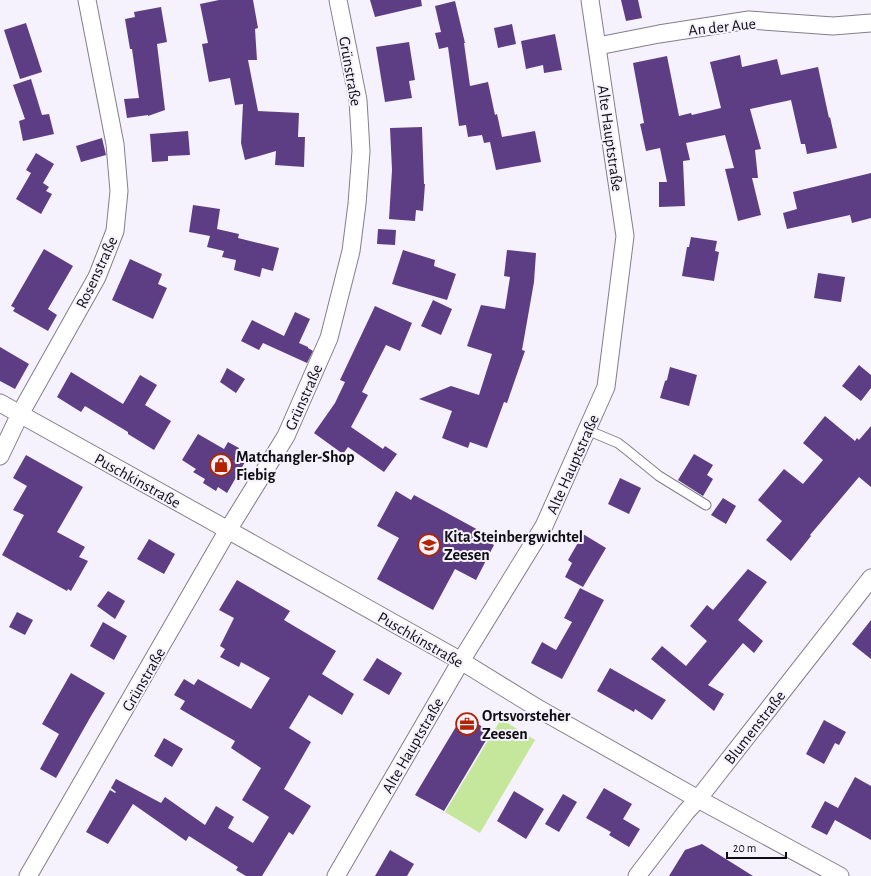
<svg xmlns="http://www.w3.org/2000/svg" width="871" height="876" viewBox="0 0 871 876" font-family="'Alegreya Sans',sans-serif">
<rect width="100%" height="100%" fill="#f6f2fd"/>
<path fill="#c5e79c" d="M501 719 535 740 480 833 445 812Z"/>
<path fill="#5d3e84" d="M219 0H253L258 28 255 29 257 60H248L258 111 299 113 298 137H305L304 167 275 165 276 151 245 160 241 143 243 104 235 105 230 78 209 82 202 44 208 43 200 4Z
M370 0H421L422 6 375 17Z
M621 0H638L642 18 626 21Z
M455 1 465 43H464L470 86 488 82 495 115 497 114 502 137 535 131 541 162 496 170 490 142 484 143 482 135 468 137 466 125 459 126 448 47 439 49 435 33 441 32 435 6Z
M161 7 167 42 157 44 165 110 148 116V115L127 118 124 99 139 98 132 49H130L125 19 135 17 134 12Z
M26 23 42 72 20 79 4 30Z
M512 24 516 44 498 48 494 28Z
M555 34 562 70 544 73 543 65 526 69 521 41Z
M409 42 415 80 409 81 412 98 385 102 376 47Z
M740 55 742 67 777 59 781 75 818 67 829 118 830 117 837 148 807 154 805 144H801L791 100 750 109 761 149 755 150 758 178H752L761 215 738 221 725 169 734 168 725 135 686 143 690 160 683 161 685 206 659 207V182H667L660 148 646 151 640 124 644 123 633 63 667 56 679 116 691 113 692 115 721 108 710 62Z
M31 79 42 115 49 114 54 134 23 141 19 121 25 119 13 85Z
M422 127 424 184H425L423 211 416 210 415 221 389 219 392 170 390 128Z
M188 131 190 155 168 156V161L152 162 150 134Z
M102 138 106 155 81 162 76 146Z
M36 153 54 164 43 183 49 187 46 191 52 194 41 214 16 199 31 173 26 170Z
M871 173V218L852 223 850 215 787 229 783 213 797 209 793 192Z
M193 205 220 209 217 229 239 234 238 238 279 248 273 271 262 268 260 277 234 270 236 260 222 257 224 251 207 247 210 236 189 232Z
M378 229 396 230 395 245 377 244Z
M691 237 717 241 715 251 719 252 714 281 682 276 687 247H689Z
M44 249 73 266 48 309 57 315 48 331 13 311 15 308 11 306Z
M403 250 435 260 434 266 456 274 447 300 392 284Z
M507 250 536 253 534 282 522 350 525 351 507 403 504 402 487 448 470 442 468 448 442 438 452 411 419 399 451 386 479 395 492 354 467 346 481 305 505 309 510 277 504 276Z
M130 259 162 274 158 284 167 288 153 319 112 300Z
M818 273 845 277 841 302 814 298Z
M433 300 452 309 441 335 421 326Z
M375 306 412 323 400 351 386 345 362 392 368 395 351 427 383 449 385 446 397 454 384 472 348 447 343 454 314 433 335 403 345 382 340 380Z
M295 312 310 319 299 343 308 347V348L313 351 307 363 263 343 259 350 241 341 252 320 284 336Z
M0 347 29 364 15 389 0 381Z
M859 365 871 375V388L861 401 842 386Z
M670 367 697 375 689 406 660 398 665 381 667 380Z
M227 368 245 379 236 393 220 382Z
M71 372 123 404 140 375 157 385 145 405 171 421 154 450 128 434V432L85 406 81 412 57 397Z
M825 416 855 441 857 438 859 440 871 426V487L859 477 810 535 811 536 791 561 766 540 782 521 758 500 784 469 803 484 823 460 803 443Z
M198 434 224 449 228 442 239 448 235 456 245 462 227 493 218 487 216 491 203 483 205 479 193 472 196 469 182 460Z
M694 454 713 465 707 475 713 479 703 496 678 480Z
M26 455 83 487 57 532 85 547 79 557 88 561 71 591 68 589 67 591 2 555 24 515 13 510 27 486 13 478Z
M620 478 641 488 629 514 608 504Z
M396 491 411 500 414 495 482 532 479 537 494 545 476 580 455 569 433 610 377 579 399 538 377 526Z
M723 498 736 506 726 524 711 515Z
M583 534 606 548 583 587 565 577 572 563 568 560Z
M149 539 175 554 164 574 137 559Z
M748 569 767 582 738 620 763 641 754 653 743 643 708 685 724 694 714 711 651 659 662 646 686 666 707 641 690 626 707 605 713 610Z
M237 580 290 611 284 620 336 651 322 674 354 694 342 715 309 695 289 728 311 742 284 789 311 806 293 835 289 832 262 876H246L236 870 238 867 189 836 186 841 133 804 108 844 86 832 110 790 115 793 116 792 111 788 116 779 161 803 165 797 205 825 216 806 234 817 228 828 253 843 269 817 242 800 261 768 231 748 235 741 180 709 185 701 174 695 184 679 194 685 198 679 251 709 270 678 241 662 239 667 220 657 225 649 220 646 234 618 219 610Z
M580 588 604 600 562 679 531 663 542 642 556 650 572 622 564 618Z
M108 591 125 601 115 619 97 606Z
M17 612 33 620 25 635 9 627Z
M871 620V659L852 644Z
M103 622 127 636 114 660 90 646Z
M377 658 402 673 389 695 363 680Z
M610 668 666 700 652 720 635 709 634 712 597 691Z
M71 673 105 693 91 716 56 778 40 769 59 734 42 724Z
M463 715 491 732 444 811 415 795Z
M824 720 846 732 839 745 835 743 824 764 806 754Z
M164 738 183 749 172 767 154 756Z
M855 777 871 786V840L835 820 827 835 811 827 825 801 838 808Z
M604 788 632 804 623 819 640 829 629 847 609 835 611 832 586 818Z
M514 791 544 809 526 839 497 821Z
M563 794 577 802 559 832 545 824Z
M702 844 753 876H669L685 850Z
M390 850 414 864 407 876H375Z"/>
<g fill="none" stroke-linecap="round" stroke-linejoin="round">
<g stroke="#837e8b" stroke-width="11">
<path id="lane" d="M587 430 618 443 627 450 659 476 706 505"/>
</g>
<g stroke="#837e8b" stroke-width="19">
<path id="street" d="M598 46 659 34 749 20 833 26 871 23
M0 403 228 530 461 661 539 709 698 799 840 876
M0 456 20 414 97 277 115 231 119 191 115 144 87 0
M28 876 228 530 286 436 329 338 351 251 357 204 361 151 358 100 338 0
M336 876 461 661 544 526 606 387 625 236 590 0
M637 876 686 812 698 799 871 578"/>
</g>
<use href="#lane" stroke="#fff" stroke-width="9"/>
<use href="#street" stroke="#fff" stroke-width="17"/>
</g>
<defs>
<g id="shop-ring" transform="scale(1.15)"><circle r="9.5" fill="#f6f2fd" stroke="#b02402" stroke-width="1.5"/><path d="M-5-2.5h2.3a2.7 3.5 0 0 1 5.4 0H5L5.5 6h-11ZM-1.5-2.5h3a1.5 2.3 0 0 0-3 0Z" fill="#b02402"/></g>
<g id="school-ring" transform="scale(1.15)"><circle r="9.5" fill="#f6f2fd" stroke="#b02402" stroke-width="1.5"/><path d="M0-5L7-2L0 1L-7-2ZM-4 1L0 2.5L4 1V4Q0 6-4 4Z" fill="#b02402"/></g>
<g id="office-ring" transform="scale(1.15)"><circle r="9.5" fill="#f6f2fd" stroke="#b02402" stroke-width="1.5"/><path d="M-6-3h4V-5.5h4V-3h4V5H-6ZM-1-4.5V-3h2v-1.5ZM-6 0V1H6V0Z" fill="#b02402"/></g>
</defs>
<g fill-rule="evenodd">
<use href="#shop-ring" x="221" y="465"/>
<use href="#school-ring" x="429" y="545"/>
<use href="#office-ring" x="467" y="724"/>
</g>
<g text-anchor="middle" stroke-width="4" stroke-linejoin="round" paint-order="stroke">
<g font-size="16" fill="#0f0d12" stroke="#f6f2fd">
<text transform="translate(722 26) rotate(-6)" y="6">An der Aue</text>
<text transform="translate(351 71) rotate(80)" y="6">Grünstraße</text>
<text transform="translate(611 138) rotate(82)" y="6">Alte Hauptstraße</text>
<text transform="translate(96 272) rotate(-65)" y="6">Rosenstraße</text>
<text transform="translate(303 397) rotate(-66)" y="6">Grünstraße</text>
<text transform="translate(572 464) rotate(-66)" y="6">Alte Hauptstraße</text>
<text transform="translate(138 480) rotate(29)" y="6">Puschkinstraße</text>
<text transform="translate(421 639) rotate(30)" y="6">Puschkinstraße</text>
<text transform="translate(143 679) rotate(-60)" y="6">Grünstraße</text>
<text transform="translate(754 727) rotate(-52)" y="6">Blumenstraße</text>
<text transform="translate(412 745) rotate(-60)" y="6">Alte Hauptstraße</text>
</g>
<g font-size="16" font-weight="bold" fill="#0f0d12" stroke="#f6f2fd" text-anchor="start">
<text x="236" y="462">Matchangler-Shop<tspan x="236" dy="18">Fiebig</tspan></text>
<text x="444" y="542">Kita Steinbergwichtel<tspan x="444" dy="18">Zeesen</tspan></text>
<text x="482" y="721">Ortsvorsteher<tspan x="482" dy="18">Zeesen</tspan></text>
</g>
</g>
<path d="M727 852v6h59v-6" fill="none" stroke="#0f0d12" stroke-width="2"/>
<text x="733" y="852" font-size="12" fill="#0f0d12" stroke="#f6f2fd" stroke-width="3" paint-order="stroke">20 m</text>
</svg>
